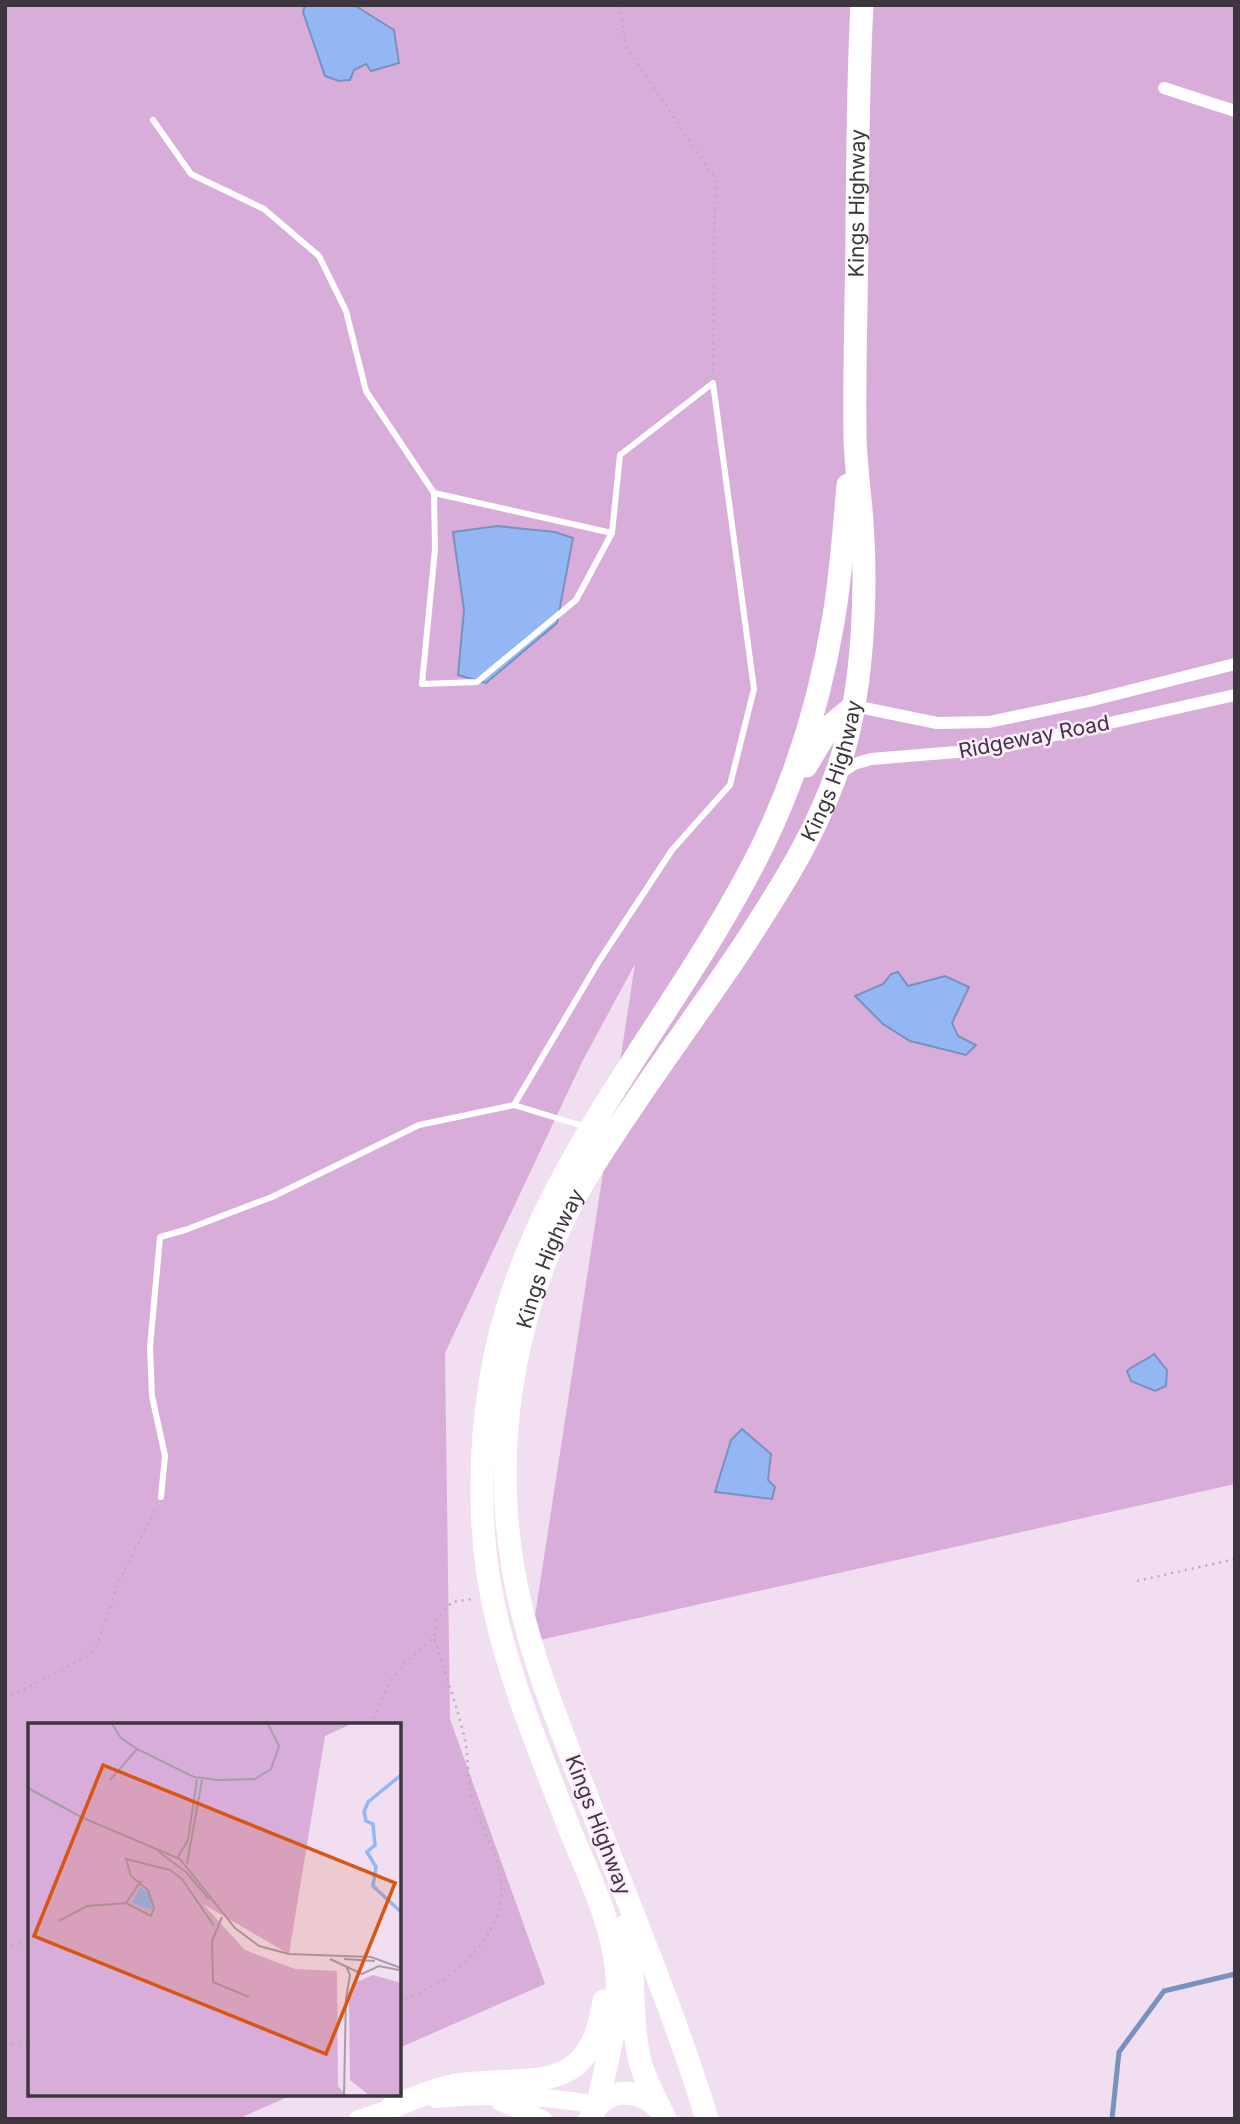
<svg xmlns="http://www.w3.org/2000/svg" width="1240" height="2124" viewBox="0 0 1240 2124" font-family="Inter,sans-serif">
<rect width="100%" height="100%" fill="#f1def1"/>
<path fill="#d9add9" d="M5 5H1235V1484L531 1642 635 964 582 1062 445 1353 450 1719 545 1984 399 2048V1725H30V2094H294L238 2119H5Z"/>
<path fill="#93b6f4" stroke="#7a90bd" stroke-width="2" d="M305 5H354L394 30 399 63 371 71 366 64 354 70 350 80 339 81 325 76 303 12Z
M497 526 555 532 573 538 557 623 486 683 458 675 464 610 453 532Z
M898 972 908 986 945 976 969 987 952 1023 958 1036 976 1045 966 1055 910 1041 883 1024 855 996 883 984 891 974Z
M1154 1354 1167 1370 1166 1386 1155 1391 1131 1381 1127 1371C1135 1364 1145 1361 1154 1354Z
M742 1429 771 1454 768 1480 775 1487 772 1499 715 1492 731 1440Z"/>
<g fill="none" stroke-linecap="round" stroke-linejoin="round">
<path stroke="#7a90bd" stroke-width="5" d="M1112 2119 1119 2052 1164 1991 1235 1974"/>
<path stroke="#bbabbb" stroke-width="2.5" stroke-dasharray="2 5" stroke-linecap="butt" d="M620 5 626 46 715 179 713 373
M1137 1581 1235 1559
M5 1699 75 1663 88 1655 97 1645 118 1584 157 1506
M371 1725 388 1684 406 1662 434 1637 437 1619 452 1602 473 1599
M5 1947 30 1941
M399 2002C452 1982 515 1933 499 1869 493 1845 479 1823 472 1799 467 1780 469 1759 465 1740 457 1705 444 1672 434 1637
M5 2047 30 2040"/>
<path stroke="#fff" stroke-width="6" d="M153 120 191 174 264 209 319 256 346 311 366 391 434 493 435 549 422 684 477 682 576 600 612 533 620 455 713 383 754 689 730 785 672 850 599 961 514 1105
M434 493 612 533
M161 1497 165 1456 152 1396 150 1347 160 1237 185 1230 272 1197 419 1125 514 1105 586 1127"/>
<path stroke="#fff" stroke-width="12" d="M1164 88 1235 111
M854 706 937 723 989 722 1089 701 1235 664
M836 776 854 764 871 759 993 749 1235 695"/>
<path stroke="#fff" stroke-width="18" d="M436 2099C490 2093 544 2096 597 2105
M500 2102 543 2119
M358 2119 402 2105"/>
<g stroke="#fff" stroke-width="23">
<path d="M806 766 830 726 854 706"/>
<path d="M626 1926C636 1969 630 2011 638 2052 642 2076 655 2097 665 2119"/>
<path d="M598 2104C606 2062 620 2020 617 1976 613 1918 583 1866 563 1812 539 1750 514 1689 498 1624 478 1545 478 1463 490 1383 521 1179 675 1025 763 845 797 775 820 699 833 622 841 577 844 530 848 485"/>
<path d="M392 2107C416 2097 439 2087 465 2084 537 2076 590 2096 604 2001"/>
<path d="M590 2119C603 2087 637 2086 660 2109"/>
<path id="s1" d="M707 2119C673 2008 627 1900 585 1792 557 1719 526 1646 513 1568 490 1431 518 1287 592 1168 639 1092 694 1020 744 945 785 882 825 819 845 746 863 679 867 591 862 522 860 492 855 462 855 433 854 361 857 290 857 219 858 148 858 76 862 5"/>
</g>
</g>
<g text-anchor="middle" stroke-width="5" stroke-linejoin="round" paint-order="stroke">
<g font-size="21" fill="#3e363e" stroke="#ffebfe">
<text dy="7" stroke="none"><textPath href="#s1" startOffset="2040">Kings Highway</textPath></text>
<text transform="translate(1034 737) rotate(-11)" y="7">Ridgeway Road</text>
<text dy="7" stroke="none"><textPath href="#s1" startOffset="1468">Kings Highway</textPath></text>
<text dy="7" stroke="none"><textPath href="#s1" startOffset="901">Kings Highway</textPath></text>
<text transform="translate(598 1825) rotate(69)" y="7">Kings Highway</text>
</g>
</g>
<g transform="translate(28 1723)">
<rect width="373" height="373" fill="#f1def1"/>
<path d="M0 1H323L297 13 261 231 175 181 217 227 267 246 309 248 310 363 318 372H0ZM345 252 373 260V372H341L322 357 321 275 329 259Z" fill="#d9add9"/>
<path d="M112 164 122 171 124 187 104 180Z" fill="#93b6f4"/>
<path fill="none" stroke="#93b6f4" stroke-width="3.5" d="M373 52 340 79 336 89 338 98 345 101 347 122 339 129 348 144 345 163 373 189"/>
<path fill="none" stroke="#a99ba9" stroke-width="2" d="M84 1 93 15 109 26 166 54 191 57 227 56 243 46 251 23 240 1M82 57 109 26M0 65 53 94 152 136 207 205 231 223 261 231 343 234 373 245M131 129 158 149 181 176M150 134 160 117 169 56M159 141 174 57M98 180 113 158M194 194 184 218 185 259 221 274M31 198 59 183 98 180 123 193 126 185 120 167 103 153 98 136 142 147 154 156 186 203M302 236 334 251 351 243 371 247M316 236 347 238M318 276 322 252 318 243M316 372 318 274"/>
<path fill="#d75611" fill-opacity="0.15" stroke="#d75611" stroke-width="3.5" d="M75 42 367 160 298 331 6 213Z"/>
<rect width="373" height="373" fill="none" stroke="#3e363e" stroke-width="3.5"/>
</g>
<rect width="1240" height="2124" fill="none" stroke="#3e363e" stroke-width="14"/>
</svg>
